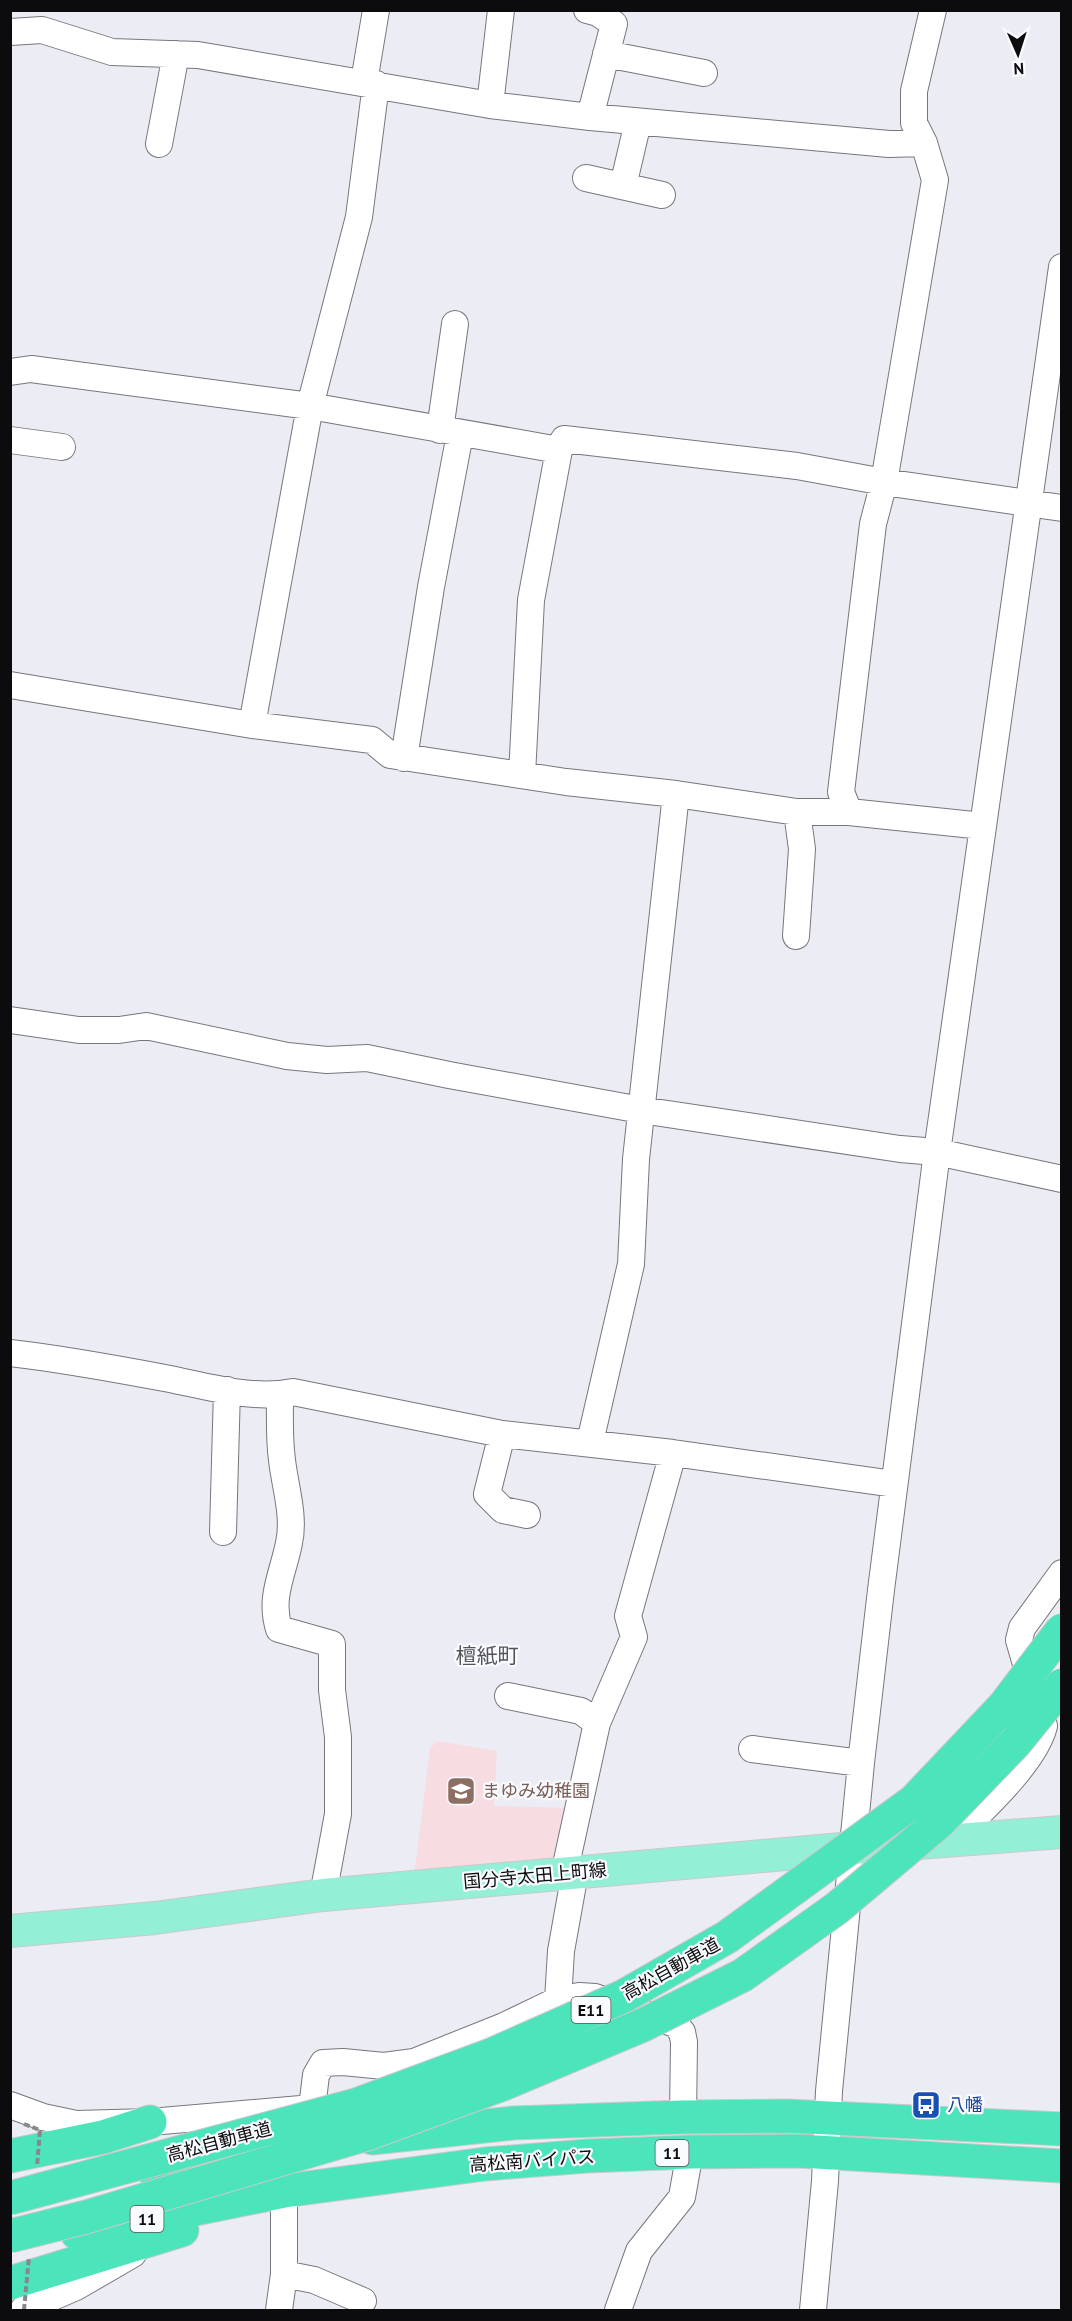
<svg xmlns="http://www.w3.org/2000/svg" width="1072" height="2321" viewBox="0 0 1072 2321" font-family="'PT Sans','Noto Sans JP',sans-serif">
<rect width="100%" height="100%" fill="#ecedf4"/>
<path fill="#f7dce2" d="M437 1741 497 1751 494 1806 569 1808 560 1866 414 1877 430 1748Z"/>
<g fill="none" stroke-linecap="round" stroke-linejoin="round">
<g stroke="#76777d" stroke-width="28">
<path id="minor" d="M587 10 598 13 614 24 590 117
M10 32 42 30 112 52 198 55 490 105 590 117 889 144 924 143
M606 54 704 73
M364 82 376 10
M490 105 501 10
M159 144 176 54
M586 178 662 195
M623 186 638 122
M10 372 31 369 310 406 559 450 564 439 797 466 884 482 1062 508
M440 430 455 324
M10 440 62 447
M10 685 252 725 372 740 390 755 566 782 676 794 797 812H849L983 826
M252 725 310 406 359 217 376 84
M404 758 431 587 460 434
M522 775 531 600 559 450
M849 812 841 792 873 524 884 482 935 180 924 143 914 123V91L933 10
M796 936 802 849 797 812
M10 1020 79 1030H119L146 1026 287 1056 327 1060 367 1058 449 1075 641 1110 900 1149 937 1152 1062 1179
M10 1353C64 1359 117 1369 170 1379 209 1387 253 1400 293 1392L502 1434 673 1453 894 1484
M280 1395C280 1416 279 1439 282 1460 285 1487 295 1516 289 1543 283 1574 269 1597 279 1629L332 1644V1690L338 1737V1814L323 1895
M502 1434 487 1494 503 1510 527 1515
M590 1442 631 1264 636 1159 676 794
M223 1532 227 1390
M508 1696 581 1711 597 1723
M752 1749 861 1763
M952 1840C979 1813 1035 1763 1044 1726L1019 1640 1022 1628 1062 1573
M564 1874 597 1723 634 1637 628 1616 673 1453
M558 2000 561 1951 575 1873
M10 2105 43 2117 76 2124 150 2122 301 2109
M312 2108 316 2075 323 2063 343 2062 384 2066 414 2062 504 2026 558 2000 579 1996 595 1997 675 2024 682 2032 684 2042 683 2117
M284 2274 314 2280 363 2301
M23 2310 76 2287 133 2254
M279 2310 284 2274V2191
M618 2310 639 2251 682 2197 690 2152
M813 2310 825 2181 829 2091 861 1763 881 1590 937 1152 1062 267"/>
</g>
<g stroke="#cacaca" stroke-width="34">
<path id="major" d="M10 1931 155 1918 323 1895 853 1848 1062 1832"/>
</g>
<g stroke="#cacaca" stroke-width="35">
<path id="highway" d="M372 2138 513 2123 683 2117 787 2116 1062 2129
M10 2156 103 2137 150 2122
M155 2173 264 2152
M77 2233 284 2191 485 2164 587 2156 690 2152 799 2151 1062 2166
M10 2283 182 2230"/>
</g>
<use href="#minor" stroke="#fff" stroke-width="26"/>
<use href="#major" stroke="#93efd6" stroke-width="32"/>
<use href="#highway" stroke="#4be4bb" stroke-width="33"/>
<g stroke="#cacaca" stroke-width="35" stroke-linecap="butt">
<path id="highway-bridge" d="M10 2198 356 2105 491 2055 624 1996 727 1937 914 1801 1004 1706 1062 1630
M10 2236 86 2217 367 2134 503 2084 643 2025 743 1975 837 1908 938 1823 1016 1742 1062 1685"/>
</g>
<path stroke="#87888c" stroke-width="4" stroke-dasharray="6 3" stroke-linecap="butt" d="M24 2124 40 2130 37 2166
M24 2310 29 2257"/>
<use href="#highway-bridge" stroke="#4be4bb" stroke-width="33"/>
</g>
<defs>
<g id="school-square" transform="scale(1.5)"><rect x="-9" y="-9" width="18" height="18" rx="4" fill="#8d6e63" stroke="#fafbff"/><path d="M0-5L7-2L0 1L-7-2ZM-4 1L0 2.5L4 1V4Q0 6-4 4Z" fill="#fff"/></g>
<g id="bus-square" transform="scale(1.5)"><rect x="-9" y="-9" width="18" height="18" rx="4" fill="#1a4fb4" stroke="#fafbff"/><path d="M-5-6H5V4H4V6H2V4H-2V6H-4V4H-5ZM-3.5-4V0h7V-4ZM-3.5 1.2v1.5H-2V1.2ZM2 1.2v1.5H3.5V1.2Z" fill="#fff"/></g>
</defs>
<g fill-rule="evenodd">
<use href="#school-square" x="461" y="1791"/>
<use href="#bus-square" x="926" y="2105"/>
</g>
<g text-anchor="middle" stroke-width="4.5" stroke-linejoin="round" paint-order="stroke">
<g fill="#fafbff" stroke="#535456" stroke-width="1.5">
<rect x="571.5" y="1997" width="39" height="26" rx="4.5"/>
<rect x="655.5" y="2140" width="33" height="26" rx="4.5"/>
<rect x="130.5" y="2206" width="33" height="26" rx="4.5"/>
</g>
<g font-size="16" font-weight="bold" fill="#0c0c0e">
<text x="591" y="2016">E11</text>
<text x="672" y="2159">11</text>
<text x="147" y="2225">11</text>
</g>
<g font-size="18" fill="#785e54" stroke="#fafbff" text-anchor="start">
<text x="482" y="1797">まゆみ幼稚園</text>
</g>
<g font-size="18" fill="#0c0c0e" stroke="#fafbff">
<text transform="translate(535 1876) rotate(-5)" y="6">国分寺太田上町線</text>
<text transform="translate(671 1969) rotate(-29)" y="6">高松自動車道</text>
<text transform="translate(219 2142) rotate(-15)" y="6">高松自動車道</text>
<text transform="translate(532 2161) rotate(-4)" y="6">高松南バイパス</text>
</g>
<g font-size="18" fill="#164399" stroke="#fafbff" text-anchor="start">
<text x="947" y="2111">八幡</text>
</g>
<g font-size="21" fill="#535359" stroke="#fafbff">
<text x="487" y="1663">檀紙町</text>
</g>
</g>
<rect width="1072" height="2321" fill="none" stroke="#0c0c0e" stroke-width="24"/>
<g transform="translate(1018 54) rotate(177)" stroke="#fafbff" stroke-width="4.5" paint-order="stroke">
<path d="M0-4.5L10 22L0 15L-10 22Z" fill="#0c0c0e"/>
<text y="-9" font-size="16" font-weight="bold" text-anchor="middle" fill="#0c0c0e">N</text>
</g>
</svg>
